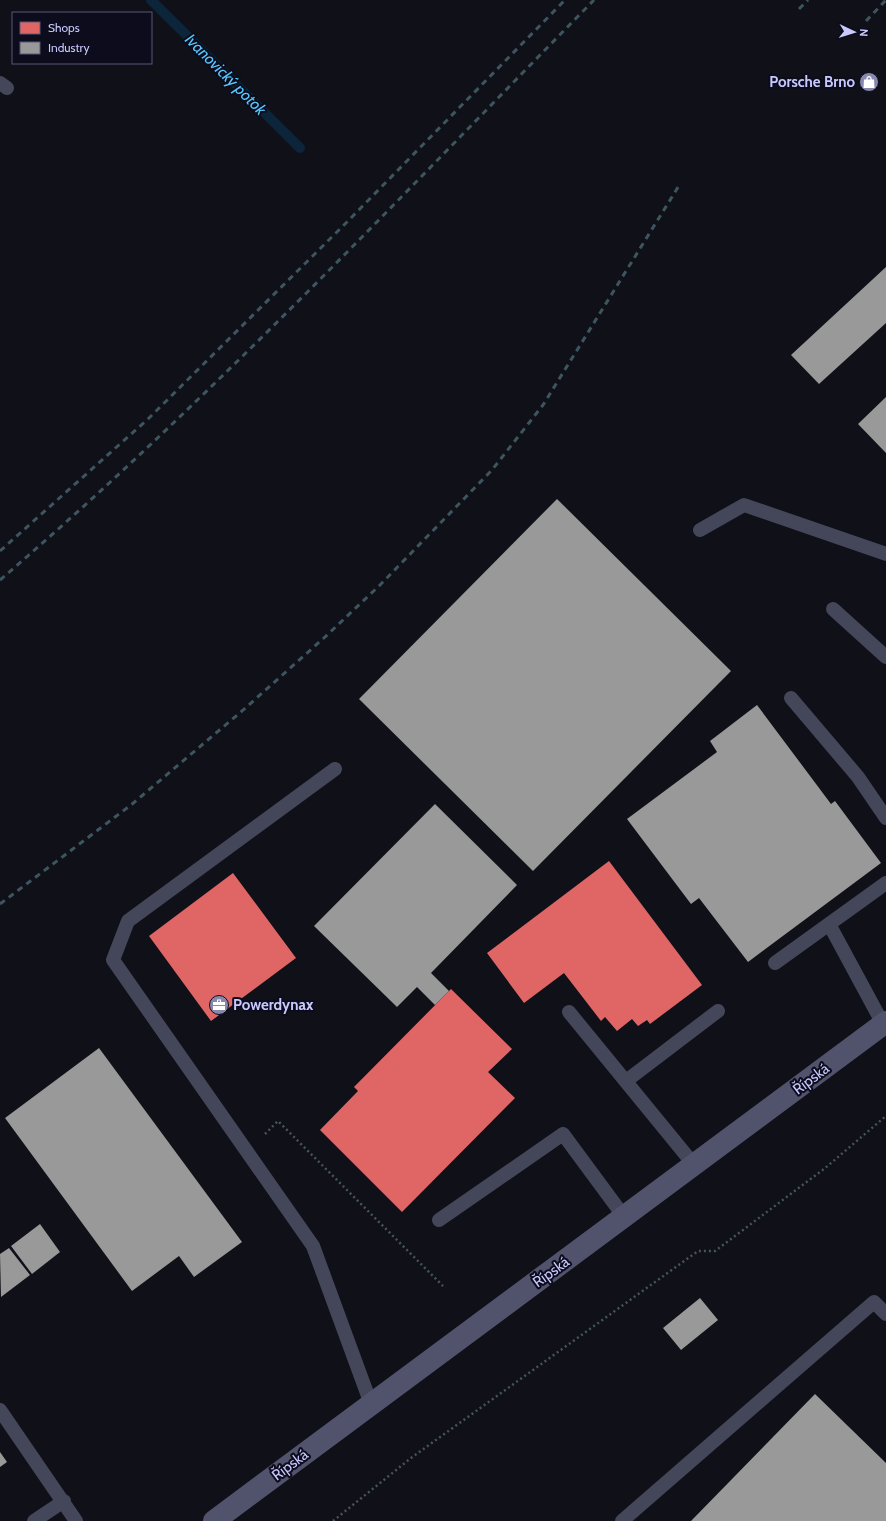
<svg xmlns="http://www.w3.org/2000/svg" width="886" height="1521" viewBox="0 0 886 1521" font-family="Cabin,sans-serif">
<rect width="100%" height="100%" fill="#101018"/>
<path fill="#e06666" d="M609 861 702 985 650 1024 647 1020 638 1026 632 1019 617 1031 605 1017 601 1021 564 973 524 1003 487 953Z
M233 873 296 958 211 1021 149 936Z
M451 989 512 1049 488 1072 515 1098 402 1212 320 1130 358 1091 354 1087Z"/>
<path fill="#999" d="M886 267V323L819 384 791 355Z
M886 397V453L858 424Z
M557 499 731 671 533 871 359 699Z
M757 705 831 804 835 801 881 863 748 962 699 898 691 904 627 819 717 752 710 741Z
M435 804 517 885 431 973 449 991 435 1005 417 987 397 1007 314 926Z
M99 1048 242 1242 194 1277 179 1256 132 1291 5 1118Z
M40 1224 60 1252 32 1274 11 1246Z
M9 1248 30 1275 1 1297 0 1254Z
M700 1298 718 1320 681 1350 663 1328Z
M815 1394 886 1463V1521H691Z
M0 1452 7 1462 0 1467Z"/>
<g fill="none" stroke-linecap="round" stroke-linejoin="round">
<path stroke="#0c253b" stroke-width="10" d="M151 0 300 148"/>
<path stroke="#45555e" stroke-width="2.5" stroke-dasharray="2 3" stroke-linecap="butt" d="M265 1134 278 1121 443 1286
M333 1521 411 1458 698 1251H715L824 1169 886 1116"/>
<path stroke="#444659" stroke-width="14" d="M0 83 7 88
M700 530 744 505 886 554
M833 609 886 657
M791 698 858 777 886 818
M335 769 128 921 113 960 313 1246 371 1404
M829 924 883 1024
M775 963 886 883
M569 1012 695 1166
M626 1081 718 1011
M439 1220 563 1134 625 1218
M0 1410 76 1521
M34 1521 64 1501
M622 1521 874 1302 886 1314"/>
<path stroke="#51536c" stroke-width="22" d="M214 1521 886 1022"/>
<path stroke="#3d555f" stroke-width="3" stroke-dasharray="6 5" stroke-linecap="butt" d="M799 9 808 0
M866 21 886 0
M0 551 148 419 346 223 565 0
M0 580C210 400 400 197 594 0
M0 904 131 805 242 711 325 637 380 585 492 470 543 405 680 184"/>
</g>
<defs>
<g id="shop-disc" transform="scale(1)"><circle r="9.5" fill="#8888ae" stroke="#0c0c1c"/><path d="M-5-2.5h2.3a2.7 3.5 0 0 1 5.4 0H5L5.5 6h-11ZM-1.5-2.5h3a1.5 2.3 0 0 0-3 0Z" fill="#fff"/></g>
<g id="office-disc" transform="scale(1)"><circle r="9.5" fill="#8888ae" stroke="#0c0c1c"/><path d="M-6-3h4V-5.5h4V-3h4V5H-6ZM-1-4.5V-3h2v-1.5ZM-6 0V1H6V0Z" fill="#fff"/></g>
</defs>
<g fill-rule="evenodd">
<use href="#shop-disc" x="869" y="82"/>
<use href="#office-disc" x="219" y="1005"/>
</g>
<g text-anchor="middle" stroke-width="4" stroke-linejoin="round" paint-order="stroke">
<g font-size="15" font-weight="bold" fill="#c8c9fe" stroke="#0c0c1c" text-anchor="end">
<text x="855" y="87">Porsche Brno</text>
<text x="233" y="1010" text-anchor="start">Powerdynax</text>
</g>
<g font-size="15" fill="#c8c9fe" stroke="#0c0c1c">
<text transform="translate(811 1079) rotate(-37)" y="5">Řípská</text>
<text transform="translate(551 1272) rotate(-36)" y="5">Řípská</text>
<text transform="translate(290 1465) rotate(-37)" y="5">Řípská</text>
</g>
<g font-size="16" font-style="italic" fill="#59c7fb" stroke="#0c0c1c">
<text transform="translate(226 74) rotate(45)" y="6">Ivanovický potok</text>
</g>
</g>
<rect x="12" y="12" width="140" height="52" fill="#0c0c1c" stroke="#575876"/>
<rect x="20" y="22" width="20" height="12" fill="#e06666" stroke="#575876"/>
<text x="48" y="32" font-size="12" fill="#c8c9fe">Shops</text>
<rect x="20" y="42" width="20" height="12" fill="#999999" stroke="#575876"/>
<text x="48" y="52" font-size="12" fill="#c8c9fe">Industry</text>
<g transform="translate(854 32) rotate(94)" stroke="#0c0c1c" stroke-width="3" paint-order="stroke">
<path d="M0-3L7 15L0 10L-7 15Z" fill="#c8c9fe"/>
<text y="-6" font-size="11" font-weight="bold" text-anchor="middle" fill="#c8c9fe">N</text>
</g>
</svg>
